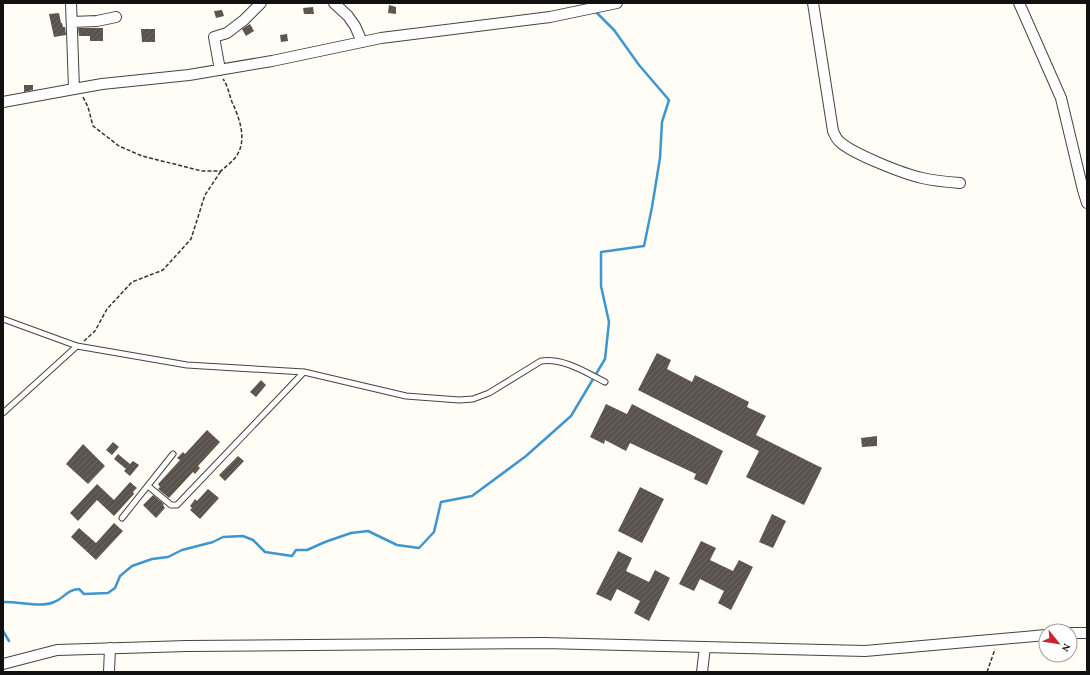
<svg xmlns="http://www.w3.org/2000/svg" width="1090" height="675" viewBox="0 0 1090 675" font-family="'Crimson Pro',serif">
<defs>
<pattern id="building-hatch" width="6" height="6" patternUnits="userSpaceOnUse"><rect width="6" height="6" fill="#5a524d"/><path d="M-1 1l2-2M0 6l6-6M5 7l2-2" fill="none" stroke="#6d6662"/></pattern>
</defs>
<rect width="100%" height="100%" fill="#fffdf5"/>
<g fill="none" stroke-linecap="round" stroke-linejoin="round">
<path stroke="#3f96cf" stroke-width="2.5" d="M3 602C18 601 41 608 54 602 65 598 66 590 79 589L84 594 108 593 115 588 120 576 132 566 152 559 168 557 182 550 213 542 223 537 243 536 253 540 265 552 292 556 296 550H307L325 542 351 533 368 531 397 545 419 548 434 532 441 502 472 496 526 456 571 416 605 359 609 322 601 286V252L644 246 652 207 660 158 662 122 669 100 639 65 614 30 595 11
M3 631 9 641"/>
</g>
<path fill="url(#building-hatch)" d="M389 5 396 7V14L388 13Z
M313 7 314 14H304L303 8Z
M222 10 224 16 216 18 214 11Z
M59 13 61 23H62L63 27H65L66 35 54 37 49 14Z
M250 24 254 31 246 36 242 29Z
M78 28H103V41H90V36H79Z
M141 29H155V42H142Z
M287 34 288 41 281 42 280 35Z
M24 85H33V90L24 92Z
M657 353 671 360 667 369 692 382 695 375 749 402 747 407 766 416 756 435 822 468 804 505 746 477 759 451 638 390Z
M261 380 266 385 256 397 250 392Z
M606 404 627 414 632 404 723 451 707 485 694 479 696 474 630 443 626 451 605 440 604 444 590 437Z
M207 430 220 442 198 466 200 468 195 474 193 472 169 498 158 489 160 487 158 484 180 460 177 458 183 452 185 454Z
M877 436V446L862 447 861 438Z
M113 442 119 447 112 455 106 450Z
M83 444 105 466 88 484 66 464Z
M118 454 130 464 133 461 139 465 130 476 124 471 126 469 114 459Z
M238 456 244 461 225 481 219 475Z
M130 482 137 488 133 492 134 494 114 516 97 500 78 521 70 513 97 484 114 500Z
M640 487 664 499 642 543 618 531Z
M208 489 219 498 200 519 190 510 192 508 190 506 195 499 197 501Z
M153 495 164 504 163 505 165 508 156 518 143 505Z
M772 514 786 521 773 548 759 542Z
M114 523 123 531 96 560 71 537 79 528 96 543Z
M701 541 716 548 710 560 733 571 739 560 753 567 731 610 718 603 724 591 700 579 694 591 679 584Z
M618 551 632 558 626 571 649 582 655 570 670 578 649 621 634 613 640 601 617 589 611 601 596 594Z"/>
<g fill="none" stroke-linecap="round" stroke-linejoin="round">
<g stroke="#444" stroke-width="7">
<path id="service" d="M3 319 77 346 187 365 304 372 406 396 459 400 473 399 489 393 541 361C564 358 585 372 605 382
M3 413 77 346
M148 486 171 505H177L304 372
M122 518 173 454"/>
</g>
<g stroke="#444" stroke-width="12">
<path id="minor" d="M71 3 74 89 102 84 189 75 272 61 381 38 550 17 617 3
M334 3 348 16 355 26 362 42
M813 3 833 131C835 135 836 139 840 142 853 154 904 174 922 178 935 181 947 182 960 183
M1019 3 1061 98 1083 190 1087 203
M72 22 97 21 116 17
M220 70 214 37 227 33 244 20 261 3
M3 102 74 89
M1070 633H1087
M3 664 57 650 187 646 544 643 865 651 1046 635
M109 672 110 648
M702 672 705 647"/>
</g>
<path stroke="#333" stroke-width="1.5" stroke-dasharray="4 2" stroke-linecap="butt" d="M83 97 88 107 93 126 119 146 142 156 202 171H221C225 167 231 163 235 158 248 142 240 119 232 102 229 94 228 86 223 79
M84 341 95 331 107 309 132 282 163 270 191 239 205 195 221 171
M987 672 995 649"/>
<use href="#service" stroke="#fff" stroke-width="5"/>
<use href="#minor" stroke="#fff" stroke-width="10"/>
</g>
<rect width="1090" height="675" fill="none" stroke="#111111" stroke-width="8"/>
<g transform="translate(1058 643) rotate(120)"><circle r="19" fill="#ffffff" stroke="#a0a0a0"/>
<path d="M0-3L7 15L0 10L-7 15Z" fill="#c4262e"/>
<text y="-6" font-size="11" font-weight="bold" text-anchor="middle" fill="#111111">N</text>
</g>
</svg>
